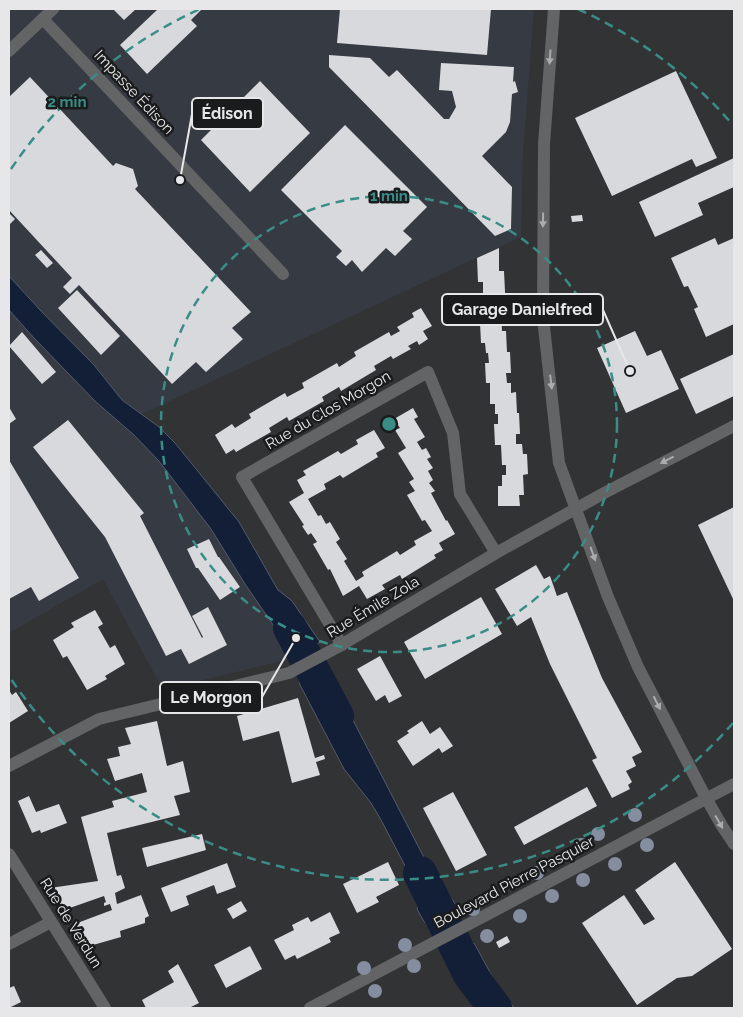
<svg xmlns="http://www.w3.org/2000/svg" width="743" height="1017" viewBox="0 0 743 1017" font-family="Raleway,sans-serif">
<rect width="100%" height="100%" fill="#323335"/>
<path fill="#363a42" d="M9 9H534L523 154 521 237 142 414 122 400 94 365 40 310 9 276Z
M9 310 35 339 95 401 134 435 159 461 211 529 245 584 291 652 290 659 163 690 103 579 9 633Z"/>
<path fill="#131f37" stroke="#535b6c" d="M9 276 40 310 94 365 122 400 159 427 175 443 239 522 278 590 292 601 320 642 314 646 320 656 297 670 290 659 291 651 245 584 211 529 159 461 134 435 95 401 35 339 9 310Z
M327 670 447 902 452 899 457 907 425 923 417 909 421 902 412 879 380 818 371 803 344 769 299 683Z
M474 943 492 976 514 1008H476L446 959Z"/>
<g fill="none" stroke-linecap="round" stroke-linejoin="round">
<path stroke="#131f37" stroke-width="34" d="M290 628 337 716
M420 873 469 973 495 1008"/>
</g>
<path fill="#d7d9dc" d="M113 9H136L124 20Z
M158 9H202L191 20 197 26 147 74 120 45Z
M340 9H491L487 55 337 43Z
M329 55 370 58 389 77 397 70 444 119H449L456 107 452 91 439 90 441 63 514 67 513 82 515 81 518 92 512 94 510 122 506 132 482 156 512 187 511 229 495 236 329 67Z
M676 71 717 158 696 167 692 159 612 196 575 118Z
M30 77 113 166 116 163 133 169 138 186 135 189 251 312 232 328 243 339 206 372 196 362 172 384 79 285 70 294 63 287 72 278 9 210V97Z
M260 81 310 133 250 192 201 140Z
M345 125 427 207 403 231 412 239 395 256 386 248 362 272 352 260 346 266 336 257 342 251 281 190Z
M734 158V187L698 203 703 215 655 237 639 202Z
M9 213 15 219 9 225Z
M582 215 583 221 572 222 571 216Z
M715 238 718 245 734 238V324L706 337 694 309 698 307 688 286 684 287 671 258Z
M499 248V271H504L506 312H501L502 331H506L507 352H510L511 373H506L507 383H511V393L516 392 517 413H519L520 434H516V444H522L523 454H527L528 474 523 475 524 495H519L520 506H498V486H502V475H506V465H502L501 445H495L494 424H498V414H495V404H490V383H486L485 363H489L488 353H486L485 343H481L479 302H483V282H478L477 258Z
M41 250 53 263 47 268 35 255Z
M77 290 120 336 101 355 58 308Z
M421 308 432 326 423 331 428 339 419 345 417 341 408 346 411 349 393 359 391 356 374 366 376 370 341 391 339 387 322 397 324 401 289 421 287 417 269 428 271 432 236 452 234 449 226 454 215 435 232 424 235 428 251 418 249 414 285 393 287 397 304 388 302 383 337 363 339 367 356 356 354 352 389 332 391 336 400 331 397 327 414 317 412 313Z
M635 331 647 356 661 350 679 389 626 413 597 348Z
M22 332 56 372 42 384 9 346Z
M734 354V396L696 414 680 379Z
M9 407 16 419 9 424Z
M413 408 418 417 414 419 425 437 417 442 422 450 426 448 431 457 427 459 433 468 428 471 433 480 429 483 435 491 431 493 446 521 447 520 455 534 439 543 443 550 434 555 436 558 402 579 400 575 382 585 385 589 367 599 359 586 343 596 330 569 328 570 313 544 317 542 311 533 308 535 302 526 304 525 289 502 304 493 297 480 306 475 303 471 338 451 341 454 358 444 356 440 374 430 385 448 376 453 378 457 343 478 340 475 324 484 326 489 308 499 318 516 321 515 326 524 330 522 340 539 336 542 347 559 344 561 356 581 364 576 362 572 397 551 400 555 416 545 414 541 432 531 425 520 422 521 407 495 415 491 409 482 414 479 398 453 406 448 395 430 400 428 394 419Z
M68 420 144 513 140 516 202 638 203 637 192 616 208 607 227 645 189 664 181 649 166 656 105 537 33 447Z
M9 460 79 578 39 601 31 587 9 599Z
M734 507V601L698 525Z
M209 539 218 557H219L240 587 220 600 198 568H196L187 549Z
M536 565 544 579 550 576 557 596 567 592 602 678 642 752 632 757 636 766 626 771 632 782 628 785 630 789 612 798 592 760 597 758 550 664 531 617 517 626 495 589Z
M481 597 502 634 425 679 404 642Z
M95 610 103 624 98 627 110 648 115 645 125 664 105 676 107 679 87 690 67 656 63 658 53 640 74 627 71 623Z
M380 656 402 696 389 703 385 695 376 701 357 669Z
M9 690 12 695 16 692 28 711 9 723Z
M298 698 315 758 324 755 325 759 316 762 320 775 292 783 279 731 243 741 237 716Z
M157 721 167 766 183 761 190 792 174 796 180 815 107 833 117 876 121 875 125 888 115 893 117 904 141 895 149 916 145 918V923L120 931 121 937 86 947 72 925 112 910 110 904 104 906V903L106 902 104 896 64 910 50 888 98 881 81 817 114 807 112 801 147 792 142 773 115 781 107 759 120 756 118 747 131 744 125 728Z
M422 721 430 734 440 727 453 746 442 753 439 748 413 766 397 741 409 733 407 731Z
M587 787 597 806 524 845 514 827Z
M453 792 487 855 456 871 423 808Z
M29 796 36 812 59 804 67 823 41 833 40 830 32 833 18 801Z
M202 834 206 850 147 867 142 848Z
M388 862 399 885 376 897 379 902 357 913 343 884Z
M675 862 732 949 692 976 677 978 637 1005 582 923 624 895 644 925 655 919 635 890Z
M227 863 236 887 217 894 214 885 186 896 189 905 171 912 161 888Z
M241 901 247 911 233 919 227 909Z
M330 912 340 933 329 938 331 942 297 959 295 955 285 960 274 940 294 930 292 925 308 917 311 922Z
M507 936 510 942 499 948 496 942Z
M250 946 262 969 226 988 214 965Z
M178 964 199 1003 189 1008H146L142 1000 174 982 168 971Z
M14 986 21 1002 9 1008V988Z"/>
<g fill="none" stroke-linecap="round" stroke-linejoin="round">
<path stroke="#636465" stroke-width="12" d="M554 9 544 144 543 318 559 463 608 597 638 667 706 798 722 826 734 844
M43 19 283 274
M9 51 53 9
M342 645 242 477 428 372 453 433 460 494 496 553
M9 766 99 719 289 673 336 648 496 553 606 492 734 426
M9 854 105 1008
M9 944 51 922
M310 1008 734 784"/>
</g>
<g fill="#848ea0">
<circle cx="635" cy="815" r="7"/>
<circle cx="598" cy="834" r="7"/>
<circle cx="581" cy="845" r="7"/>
<circle cx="647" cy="845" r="7"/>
<circle cx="615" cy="864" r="7"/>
<circle cx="537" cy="873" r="7"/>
<circle cx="583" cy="880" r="7"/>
<circle cx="552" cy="896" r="7"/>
<circle cx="473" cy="909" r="7"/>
<circle cx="520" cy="916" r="7"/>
<circle cx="487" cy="936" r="7"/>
<circle cx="405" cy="945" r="7"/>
<circle cx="414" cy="966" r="7"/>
<circle cx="364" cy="968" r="7"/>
<circle cx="375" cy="991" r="7"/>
</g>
<defs><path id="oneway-solid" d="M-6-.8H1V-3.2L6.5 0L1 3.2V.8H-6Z" transform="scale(1.25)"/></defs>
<g fill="#acacae">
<use href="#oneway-solid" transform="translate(550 57) rotate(94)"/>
<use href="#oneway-solid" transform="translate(543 220) rotate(91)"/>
<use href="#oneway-solid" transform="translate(551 382) rotate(83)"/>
<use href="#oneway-solid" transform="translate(667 460) rotate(153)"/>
<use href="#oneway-solid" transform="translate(593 554) rotate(70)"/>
<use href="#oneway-solid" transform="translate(657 703) rotate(63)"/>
<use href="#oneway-solid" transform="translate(719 822) rotate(60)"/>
</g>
<g fill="none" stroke="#3a8d87" stroke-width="2.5" stroke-dasharray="9 6">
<circle cx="389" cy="424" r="228"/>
<path d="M733 723A456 456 0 0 1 11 679M11 169A456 456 0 0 1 200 9M578 9A456 456 0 0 1 733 125"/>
</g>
<g text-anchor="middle" stroke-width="5" stroke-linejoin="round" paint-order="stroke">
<g font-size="15" fill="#e7e7e9" stroke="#1a1b1c">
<text transform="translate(134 92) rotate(47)" y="5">Impasse Édison</text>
<text transform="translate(328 410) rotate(-30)" y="5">Rue du Clos Morgon</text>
<text transform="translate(373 607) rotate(-31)" y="5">Rue Émile Zola</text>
<text transform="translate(514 882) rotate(-28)" y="5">Boulevard Pierre Pasquier</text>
<text transform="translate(71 923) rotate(58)" y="5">Rue de Verdun</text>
</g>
</g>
<circle cx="389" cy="424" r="8" fill="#3a8d87" stroke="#1a1b1c" stroke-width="2.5"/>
<g font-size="15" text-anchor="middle" font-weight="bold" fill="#3a8d87" stroke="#1a1b1c" stroke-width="5" stroke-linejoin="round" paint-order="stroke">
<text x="67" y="107">2 min</text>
<text x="389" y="201">1 min</text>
</g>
<path fill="none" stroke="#e7e7e9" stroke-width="2" d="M180 180L192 114M630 371L603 310M296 638L262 697"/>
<g fill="#e7e7e9" stroke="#1a1b1c" stroke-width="2">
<circle cx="180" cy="180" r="5"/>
<circle cx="630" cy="371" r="5"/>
<circle cx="296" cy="638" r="5"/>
</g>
<g fill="#1a1b1c" stroke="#e7e7e9" stroke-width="2">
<rect x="192" y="98" width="71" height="31" rx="5"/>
<rect x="442" y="294" width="161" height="31" rx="5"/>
<rect x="160" y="682" width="102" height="31" rx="5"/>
</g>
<g font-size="16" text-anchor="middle" font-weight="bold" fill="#e7e7e9">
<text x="227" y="119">Édison</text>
<text x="522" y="315">Garage Danielfred</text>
<text x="211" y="703">Le Morgon</text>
</g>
<rect width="743" height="1017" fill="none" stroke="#e7e7e9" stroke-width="20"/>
</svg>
